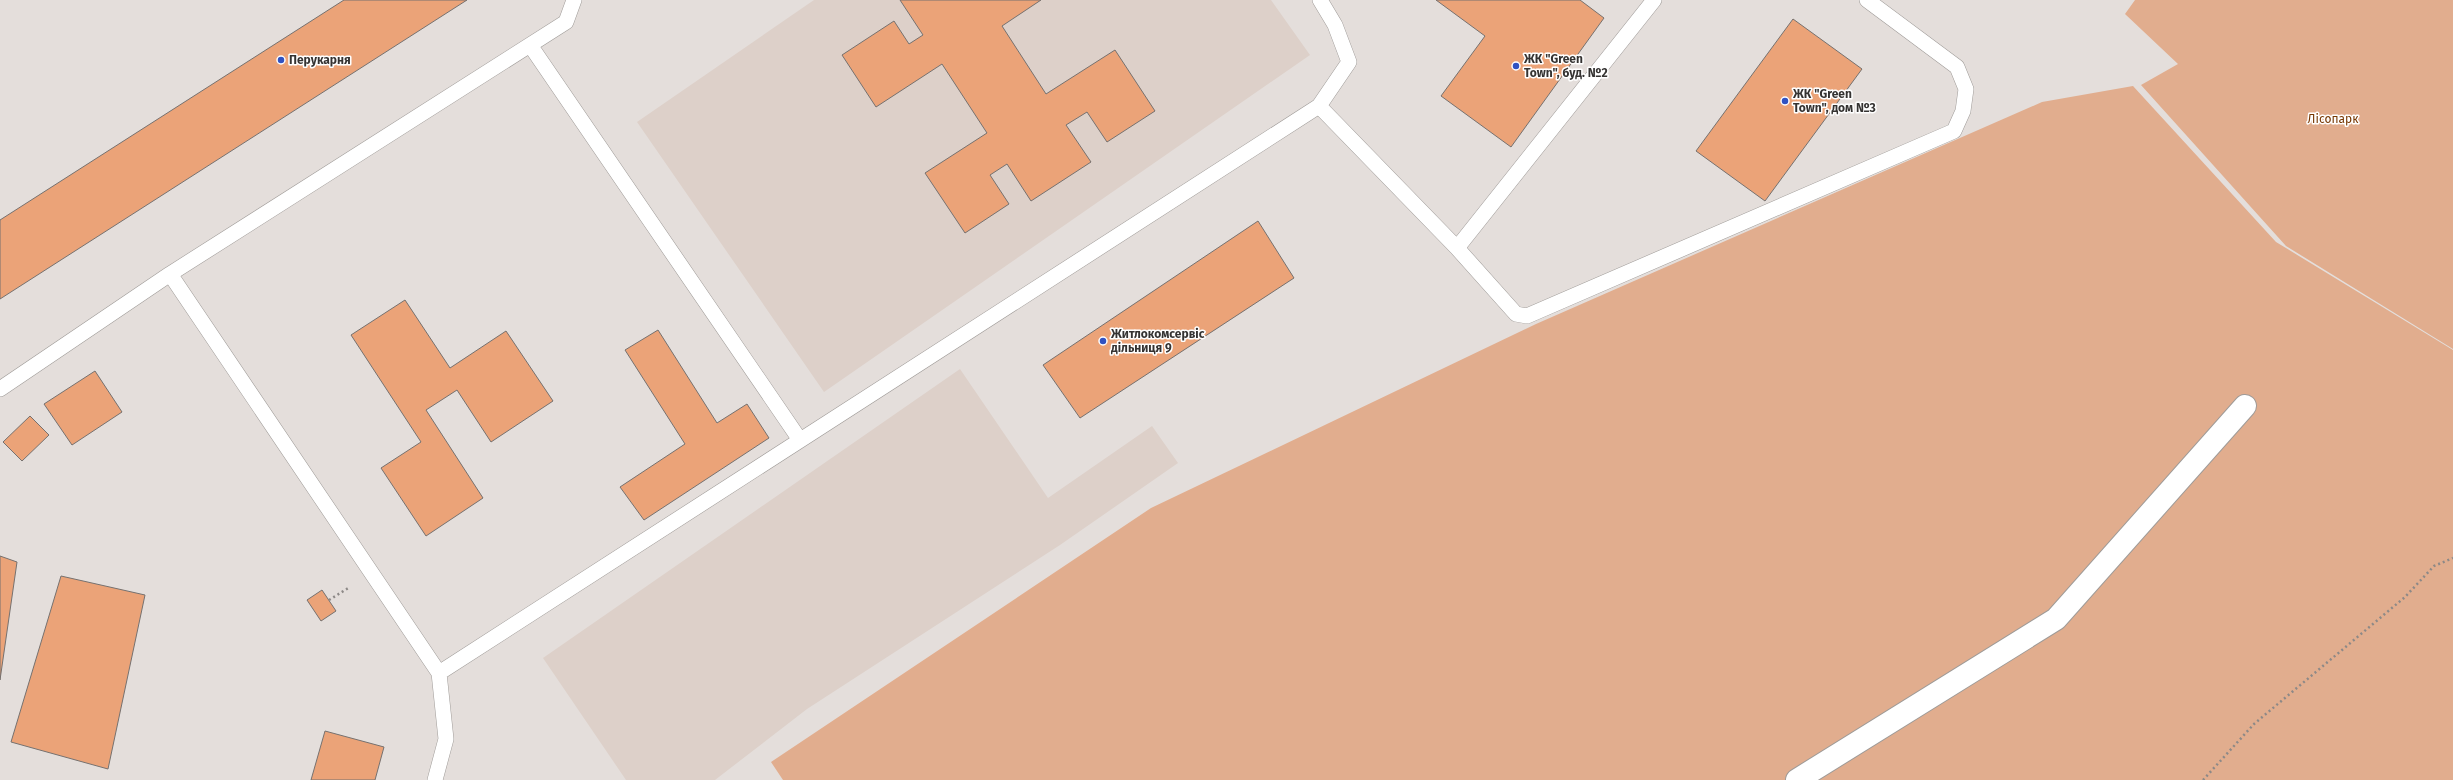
<svg xmlns="http://www.w3.org/2000/svg" width="2453" height="780" viewBox="0 0 2453 780" font-family="'Fira Sans',sans-serif">
<rect width="100%" height="100%" fill="#e4dedb"/>
<path fill="#ddd0c9" d="M814 0H1271L1310 55 824 392 637 122Z
M960 369 1048 498 1152 426 1178 463 1060 545 807 709 715 780H626L543 658Z"/>
<path fill="#e1ad8e" d="M2135 0H2453V349L2286 246 2141 85 2178 64 2125 14Z
M2133 86 2276 242 2453 350V780H783L771 762 1151 508 1536 324 2042 102Z"/>
<path fill="#eba378" stroke="#76716f" d="M344 0H467L0 299V220Z
M900 0H1041L1002 26 1046 94 1115 50 1155 111 1107 142 1087 112 1066 125 1091 162 1031 201 1007 164 990 175 1009 204 965 233 925 173 987 133 942 64 876 107 842 55 894 21 909 44 923 35Z
M1436 0H1580L1604 18 1511 147 1441 96 1485 36Z
M1793 19 1862 69 1765 201 1696 151Z
M1258 221 1294 278 1080 418 1043 365Z
M405 300 450 368 506 331 553 401 491 442 457 390 426 410 483 498 426 536 381 468 421 442 351 335Z
M658 330 717 423 747 404 769 438 644 520 620 487 685 444 625 350Z
M95 371 122 412 72 445 44 404Z
M30 416 49 435 22 461 3 442Z
M0 556 17 562 0 680Z
M61 576 145 595 108 769 11 742Z
M322 590 336 611 321 621 307 600Z
M325 731 384 747 375 780H311Z"/>
<g fill="none" stroke-linecap="round" stroke-linejoin="round">
<g stroke="#9f9b98" stroke-width="16">
<path id="service" d="M1320 0 1335 25 1349 62 1319 106 1457 248 1654 0
M530 45 800 440
M1457 248 1516 314 1527 316 1954 131 1963 111 1966 89 1957 67 1867 0
M170 274 439 673 446 739 435 780
M0 389 170 274 566 22 574 0
M439 673 1319 106"/>
</g>
<g stroke="#9f9b98" stroke-width="24">
<path id="minor" d="M1797 780 2056 619 2245 406"/>
</g>
<path stroke="#8d8987" stroke-width="2.5" stroke-dasharray="2 3" stroke-linecap="butt" d="M329 600 350 587
M2203 780 2254 724 2405 597 2434 566 2453 558"/>
<use href="#service" stroke="#fff" stroke-width="15"/>
<use href="#minor" stroke="#fff" stroke-width="22"/>
</g>
<g fill="#3052c2" stroke="#fff" stroke-width="1.5">
<circle cx="281" cy="60" r="4"/>
<circle cx="1516" cy="66" r="4"/>
<circle cx="1785" cy="101" r="4"/>
<circle cx="1103" cy="341" r="4"/>
</g>
<g text-anchor="middle" stroke-width="3" stroke-linejoin="round" paint-order="stroke">
<g font-size="12" font-weight="bold" fill="#353332" stroke="#fff" text-anchor="start">
<text x="1524" y="63">ЖК "Green<tspan x="1524" dy="14">Town", буд. №2</tspan></text>
<text x="289" y="64">Перукарня</text>
<text x="1793" y="98">ЖК "Green<tspan x="1793" dy="14">Town", дом №3</tspan></text>
<text x="1111" y="338">Житлокомсервіс<tspan x="1111" dy="14">дільниця 9</tspan></text>
</g>
<g font-size="12" fill="#763600" stroke="#fff">
<text x="2333" y="123">Лісопарк</text>
</g>
</g>
</svg>
